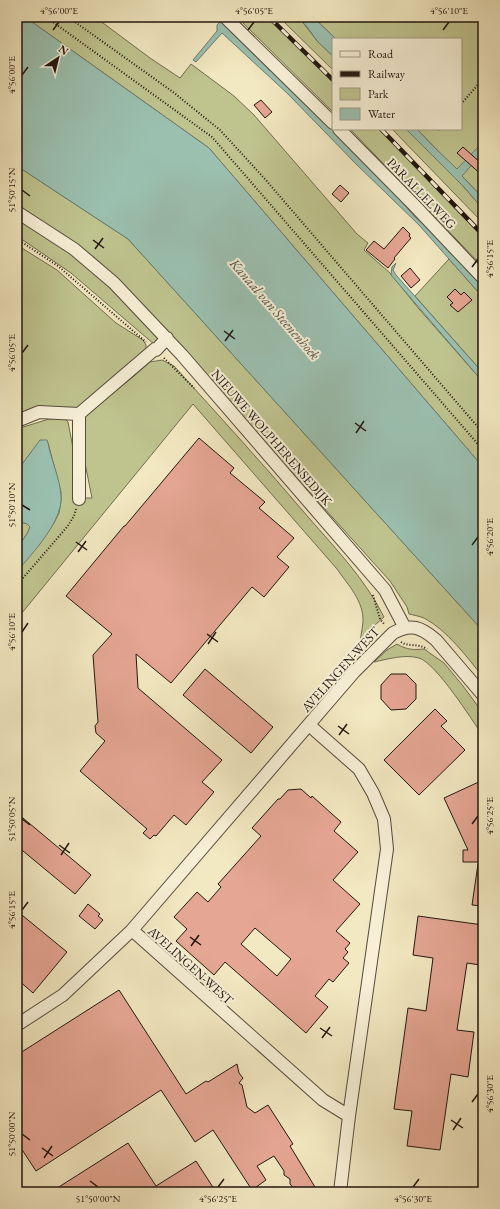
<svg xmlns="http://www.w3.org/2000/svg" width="500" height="1209" viewBox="0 0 500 1209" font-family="'EB Garamond',serif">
<rect width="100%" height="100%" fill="#f2e8c1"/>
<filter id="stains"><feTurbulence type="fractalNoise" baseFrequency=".005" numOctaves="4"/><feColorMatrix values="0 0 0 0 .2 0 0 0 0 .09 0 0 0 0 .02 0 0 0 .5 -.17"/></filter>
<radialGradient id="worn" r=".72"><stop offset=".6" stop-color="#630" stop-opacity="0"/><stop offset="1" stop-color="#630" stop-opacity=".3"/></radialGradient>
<path fill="#bfc48f" stroke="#706d50" d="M25 17H95L150 58 180 78 191 64 234 96 254 115 357 234 368 243 364 250 390 273 419 309 483 382V467L209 148Z
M237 17H270L333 78V112Z
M279 17H298L300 19 318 42 333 56V70Z
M313 17H483V198L417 129H461V39H336Z
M350 129H383L483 232V267Z
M392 129H406L463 186 483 209V223Z
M17 166 128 239 483 631V677C467 657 447 630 424 618 419 616 413 615 409 614L407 607 390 581 240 415 131 292 96 259 77 244 17 205Z
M17 216 69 250 112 287 158 338V341L155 345 71 273 17 236Z
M17 245 57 270 116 323 143 340 146 345V353L86 406 17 422Z
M449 259 479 293H483V373L415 296Z
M162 360 174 366C219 416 265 466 309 518 336 549 365 579 384 617L375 625 359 648C360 640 362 631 363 622 364 601 348 585 337 569L193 404 17 619V571L39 544 54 523 59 513 61 501V492L48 443 33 450 17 471V429L49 419 64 418 68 422 73 448 80 498H92L77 423 134 376 150 362Z
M17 521 28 524 30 527 27 534 17 548Z
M397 644C407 650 414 650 424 649L444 663 463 686 483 713V736C472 720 436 663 419 658 405 654 388 659 374 662L387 650Z"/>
<path fill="#9bc0b0" stroke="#6b7c70" d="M17 17H25L209 148 483 467V631L128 239 17 166Z
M298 17H313L336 39H333V56L318 42 307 27Z
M220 22H222L262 60 269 70 272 71 311 107 403 203 415 217 427 227 483 286V293H479L419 225 356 164 288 94 222 33 196 62 193 60 217 31V25Z
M406 129H417L433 146 457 169 483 142V152L462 176 483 198V209L463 186Z
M396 263 393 270 396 275 483 373V382L391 275 392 267Z
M40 440H47L48 443C51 460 60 478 61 496 63 521 33 553 17 571V548L27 534 30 527 27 524 17 521V471Z"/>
<path fill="#e5a693" stroke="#221611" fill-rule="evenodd" d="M261 100 272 112 265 118 254 105Z
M463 147 483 165V176L457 153Z
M340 185 349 193 341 202 332 194Z
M403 227 410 234 409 236 411 238 394 258 395 259 388 268 366 250 374 241 384 249Z
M410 268 420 280 411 288 401 276Z
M455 289 461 295 464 292 472 300 458 312 450 305 453 303 447 297Z
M199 438 234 468 230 473 265 502 259 508 294 538 277 557 289 567 264 597 252 587 171 683 136 654 138 688 222 760 202 782 214 792 186 825 174 815 156 836 154 835 150 839 143 833 147 829 80 771 105 741 96 733 95 726 98 722 93 655 112 634 66 596 124 526H125Z
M205 669 273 727 251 753 183 695Z
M391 674H406L416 684V699L406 709 391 710 381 699V685Z
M435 709 447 721 441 726 465 750 419 795 384 760Z
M483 780V862H463V850H468L444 798Z
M301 789 311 798 312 796 341 822 334 831 358 852 333 880 360 904 336 931 350 943 345 949 348 952 343 958 349 963 333 982 329 979 315 996 328 1007 306 1033 225 962 214 975 176 941 187 929 174 917 197 892 208 902 221 887 218 884 261 836 252 828 278 799H280L288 790ZM255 928 291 959 277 976 241 944Z
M17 813 91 875 75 894 17 846Z
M478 864H483V906L472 905Z
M88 904 100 914 98 916 103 920 95 929 79 916Z
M17 911 67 952 33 993 17 979Z
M418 916 483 925V942L480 965 467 963 457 1030 474 1032 468 1077 451 1074 440 1150 407 1146 412 1111 394 1109 408 1008 426 1011 433 958 413 955Z
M119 990 186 1094 206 1081 208 1082 237 1064 239 1073 243 1078 239 1083 242 1085 247 1107 255 1113 268 1105 293 1144 290 1146 318 1192H297L290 1184V1179L284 1175V1171L274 1156 257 1166 266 1180 252 1190 213 1130 195 1142 161 1090 36 1171 17 1142V1055Z
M128 1143 156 1186 196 1161 216 1192H51Z"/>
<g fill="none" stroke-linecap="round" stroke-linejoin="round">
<g stroke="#564a3d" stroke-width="14">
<path id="minor" d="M225 17 333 123
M339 129 413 204 483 278
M17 212 74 249 114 283 182 355 385 590 405 628
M17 421 39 412 79 414 155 349 156 350 167 338
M79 499V414
M309 725 359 769 373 793 384 819 387 849 349 1116 340 1192
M17 1025 63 995 132 930
M349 1116 323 1100 132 930 354 672 393 633C411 623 421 627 436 640L483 695"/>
</g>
<path stroke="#221611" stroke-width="2" stroke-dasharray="1 2" stroke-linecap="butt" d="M46 17 212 137 483 450
M68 17 173 92 220 130 265 179 483 433
M461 104 483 79
M438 130 439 129
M17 239 58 266 146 342
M164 358 194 388
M17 585 67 527 74 516 76 509
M373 595 380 619 385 625
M401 642C408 647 418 643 427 649"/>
<use href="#minor" stroke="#f7f0d7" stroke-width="12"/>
<g stroke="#221611" stroke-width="4.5">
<path id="rail" d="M269 17 333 80
M381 129 483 235"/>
</g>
<use href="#rail" stroke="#f7f0d7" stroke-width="3" stroke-dasharray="9" stroke-linecap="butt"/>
</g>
<path fill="none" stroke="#221611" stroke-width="1.5" d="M53 30 59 22M248 30 254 22M443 30 449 22M22 75 28 67M22 190 30 196M93 240 104 248M95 249 103 238M472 267 478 259M224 331 235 339M225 341 233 330M22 353 28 345M355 423 366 431M356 433 364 421M22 505 30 510M76 542 87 550M472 545 478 537M78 552 86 541M22 632 28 623M207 634 218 642M208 644 216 632M338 726 349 734M339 735 347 724M22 819 30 825M472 824 478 816M59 845 70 853M61 855 69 843M22 910 28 902M190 937 201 945M191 946 199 935M320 1028 332 1036M322 1038 330 1027M472 1102 478 1094M451 1120 463 1128M453 1130 461 1118M22 1134 30 1140M42 1148 53 1156M44 1158 52 1146M90 1181 98 1187M218 1187 224 1179M413 1187 419 1179"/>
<g text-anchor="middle" stroke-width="4" stroke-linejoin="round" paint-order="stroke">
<g font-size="13" fill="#221611" stroke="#f7f0d7">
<text transform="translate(422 193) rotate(46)" y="5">PARALLELWEG</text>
<text transform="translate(272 437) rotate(49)" y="5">NIEUWE WOLPHERENSEDIJK</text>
<text transform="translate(340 669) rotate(-48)" y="5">AVELINGEN-WEST</text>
<text transform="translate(191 965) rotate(42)" y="5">AVELINGEN-WEST</text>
</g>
<g font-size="14" font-style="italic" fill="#4c5249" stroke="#f7f0d7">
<text transform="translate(275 309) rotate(49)" y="5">Kanaal van Steenenhoek</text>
</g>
</g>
<rect width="500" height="1209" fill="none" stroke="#f2e8c1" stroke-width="44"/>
<rect x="332" y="38" width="130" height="92" fill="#f7f0d7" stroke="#a29988"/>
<rect x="340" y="51" width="20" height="6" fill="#f7f0d7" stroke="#a29988"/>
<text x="368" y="58" font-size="12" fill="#221611">Road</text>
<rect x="340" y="71" width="20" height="6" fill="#221611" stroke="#a29988"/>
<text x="368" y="78" font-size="12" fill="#221611">Railway</text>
<rect x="340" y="88" width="20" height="12" fill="#bfc48f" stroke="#a29988"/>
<text x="368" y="98" font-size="12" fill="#221611">Park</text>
<rect x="340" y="108" width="20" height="12" fill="#9bc0b0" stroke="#a29988"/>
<text x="368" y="118" font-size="12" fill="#221611">Water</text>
<g transform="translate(58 58) rotate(35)" stroke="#f7f0d7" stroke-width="3" paint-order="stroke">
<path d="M0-3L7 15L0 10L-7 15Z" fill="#221611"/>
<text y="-6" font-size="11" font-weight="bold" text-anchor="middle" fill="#221611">N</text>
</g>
<rect x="22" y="22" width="456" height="1165" fill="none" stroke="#221611" stroke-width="1.5"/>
<g font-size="10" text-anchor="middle" fill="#221611">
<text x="59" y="14">4°56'00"E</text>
<text x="254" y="14">4°56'05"E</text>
<text x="449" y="14">4°56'10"E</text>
<text transform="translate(11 75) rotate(-90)" y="4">4°56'00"E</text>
<text transform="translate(11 190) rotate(-90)" y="4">51°50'15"N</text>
<text transform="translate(489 259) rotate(-90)" y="4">4°56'15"E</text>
<text transform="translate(11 353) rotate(-90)" y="4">4°56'05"E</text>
<text transform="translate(11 505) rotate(-90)" y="4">51°50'10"N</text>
<text transform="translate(489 537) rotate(-90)" y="4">4°56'20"E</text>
<text transform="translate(11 632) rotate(-90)" y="4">4°56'10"E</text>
<text transform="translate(489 816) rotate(-90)" y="4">4°56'25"E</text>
<text transform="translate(11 819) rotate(-90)" y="4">51°50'05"N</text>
<text transform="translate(11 910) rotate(-90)" y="4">4°56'15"E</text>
<text transform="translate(489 1094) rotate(-90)" y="4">4°56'30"E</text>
<text transform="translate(11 1134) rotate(-90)" y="4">51°50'00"N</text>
<text x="98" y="1202">51°50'00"N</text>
<text x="218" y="1202">4°56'25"E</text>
<text x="413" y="1202">4°56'30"E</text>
</g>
<rect width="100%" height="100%" filter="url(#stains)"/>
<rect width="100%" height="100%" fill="url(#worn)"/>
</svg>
